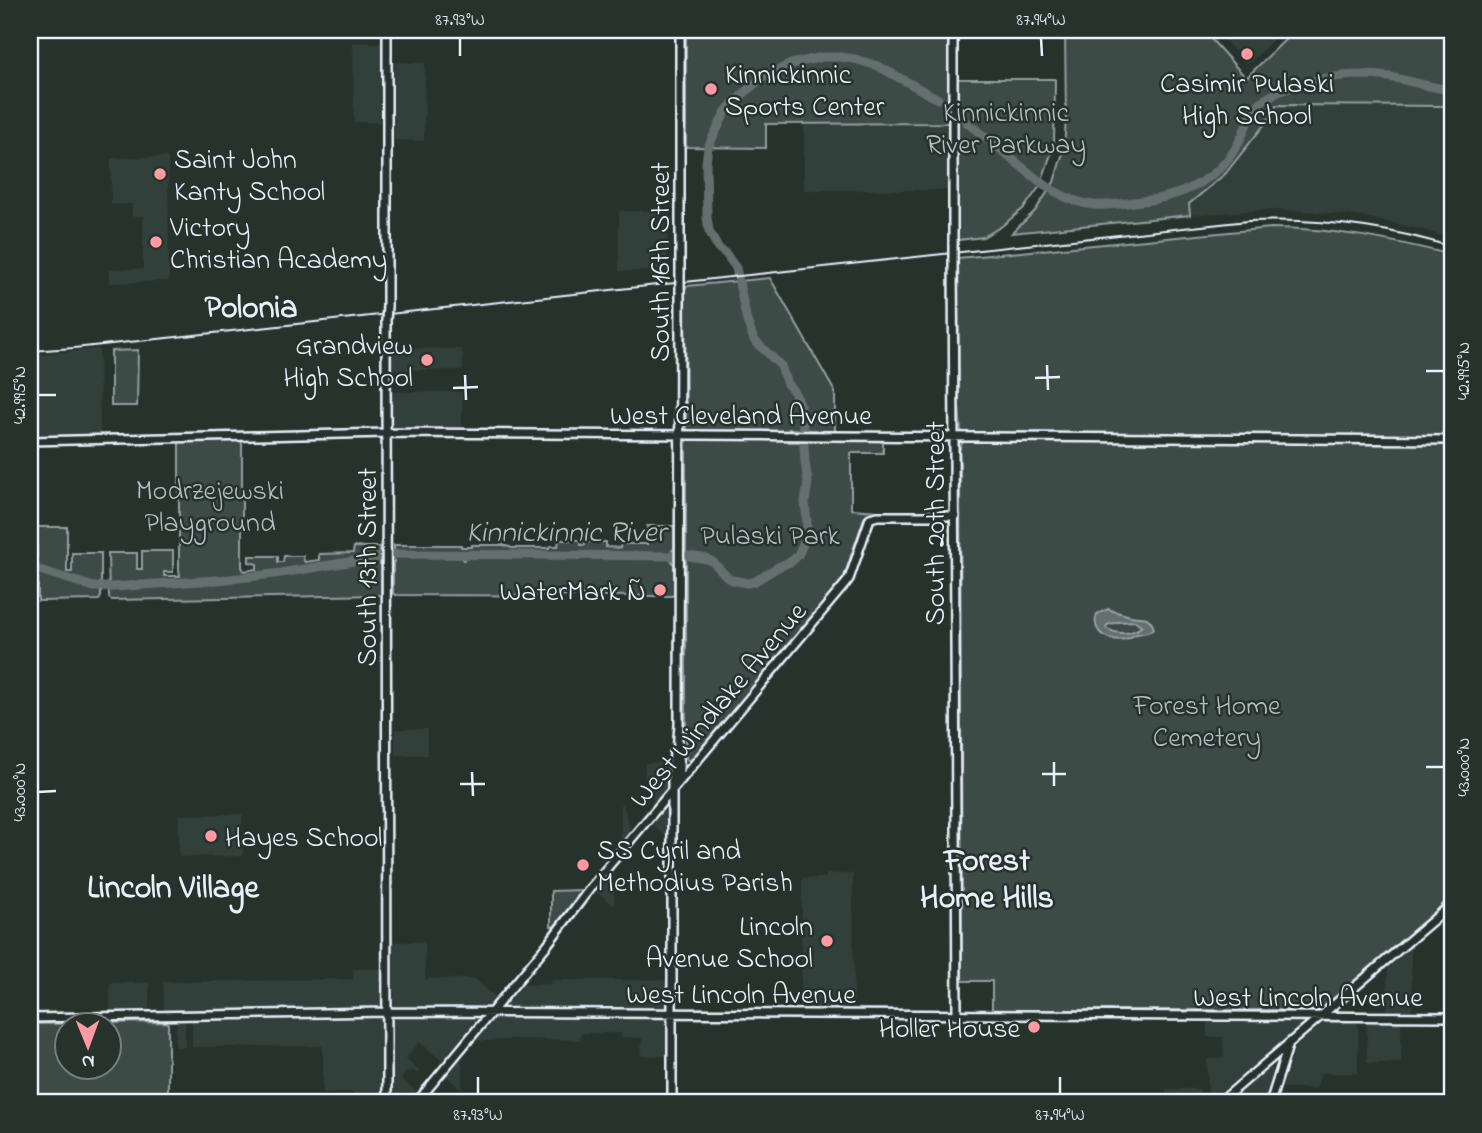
<svg xmlns="http://www.w3.org/2000/svg" width="1482" height="1133" viewBox="0 0 1482 1133" font-family="'Indie Flower',sans-serif">
<rect width="100%" height="100%" fill="#26332d"/>
<filter id="ink" filterUnits="userSpaceOnUse"><feTurbulence type="fractalNoise" baseFrequency=".0143" numOctaves="2"/><feDisplacementMap in="SourceGraphic" scale="14" xChannelSelector="R" yChannelSelector="G"/><feConvolveMatrix kernelMatrix="1 2 1 2 8 2 1 2 1" color-interpolation-filters="sRGB"/></filter>
<g filter="url(#ink)">
<path fill="#333f3a" d="M394 30H424V36H394Z
M1214 30H1282L1251 62 1247 63Z
M353 43H382L380 122H354Z
M394 62 425 63 424 141 394 140Z
M1275 105 1452 106V239L1423 230 1365 217 1305 211 1265 210 1190 215 1189 204 1225 174 1275 110Z
M804 123H949V190H804Z
M168 157 169 281 110 283V269H143V216H132V204H111V158Z
M619 211H668L667 271H619Z
M392 348 462 349 463 370H392Z
M99 349 100 436 30 437V355Z
M392 392H462V428L458 430 394 429 392 426Z
M395 729H427V755H395Z
M671 762 669 786 654 805 645 777V763Z
M621 804H623L631 833 623 841 621 838Z
M666 806H668L669 840 651 823Z
M242 814 243 856 179 857V815Z
M611 872H613L614 874V906L595 891Z
M826 874H853L854 1009H805L801 1006 802 878H826Z
M393 942H425V979H475L496 998 489 1006 484 1007 394 1006Z
M1411 947 1412 1012H1387L1388 967Z
M353 969H382V1004L381 1007 164 1011 163 982 353 979Z
M551 980H669V1007L506 1008 503 1006V1004L519 985 550 984Z
M110 983H149V1011H110Z
M379 1017 381 1018 382 1022 381 1103H354V1092L323 1093V1046L192 1047V1021Z
M393 1017 473 1018 477 1020 476 1025 444 1062 419 1042 406 1059 419 1071 417 1074 414 1071 406 1072 401 1079 418 1093 410 1103H392Z
M493 1018 666 1019 668 1021 667 1056H641L642 1038 621 1037V1033H581L580 1040 508 1039V1040L474 1041Z
M179 1021H185V1047H175L176 1030 177 1023Z
M1209 1022H1304L1305 1023 1208 1103 1207 1059 1224 1058 1223 1037H1207V1024Z
M1325 1022H1355L1358 1024V1073H1321L1316 1088H1281L1296 1045Z
M1370 1022H1401V1063H1367V1025Z
M460 1058 462 1062V1090L445 1075Z
M1269 1068 1273 1069 1274 1073 1263 1103H1227Z
M1166 1089H1200V1103H1166Z"/>
<path fill="#3e4b47" stroke="#939ea0" stroke-width="2" fill-rule="evenodd" d="M686 30H948L949 123 766 124V148L686 147Z
M1065 30H1203L1246 78 1295 30H1452V106L1276 105V110L1225 174 1189 204 1190 215 1012 233 1035 211 1054 182 1064 149 1066 118Z
M957 79H1055L1054 145 1040 186 1024 208 1002 226 983 237 958 240Z
M1271 228C1333 228 1392 240 1452 255V436L966 433 961 431 959 406 958 258Z
M770 278 835 392V433L818 432 817 430 789 429V432L688 430 686 427 685 289 687 286Z
M138 350 137 406H111V351Z
M692 439 789 440V442H817V440H880L883 443V453H851V509L879 511 870 513 864 518 843 579 692 760 689 761 686 758V443L688 440Z
M239 440 242 442V567L244 571 257 569V564L249 562V556H278V562H283L284 556H303L304 561 305 562 319 560V554L353 553 354 547H380V564H382L381 595 112 600 109 598 108 553H137V569H142V551H173V572H164V576H180L179 569V443L181 441Z
M967 441 1452 444V895L1437 910 1320 1010H992V981H962L960 462C960 454 957 443 967 441Z
M647 526H674V549L672 550V563H674V594L672 596 395 595 393 593V562H394V545H461V547H472V545H504L512 548H549L551 546H558L559 540H580L581 545H585V542H606V547L620 548 621 544H647Z
M37 527H67V572H72V553H101V597L99 600 38 601V579H32L31 584H30V556L37 558Z
M580 890V894L554 927 551 926V891Z
M166 1022 168 1024V1103H30V1024ZM66 1024H108V1066H66Z"/>
<path fill="#636f6d" stroke="#98a3a5" stroke-width="2" fill-rule="evenodd" d="M1108 609C1115 612 1123 614 1131 616 1143 619 1149 613 1154 629 1147 634 1142 632 1134 635 1132 636 1130 638 1129 638 1112 644 1090 634 1097 614ZM1135 621 1142 626C1132 635 1117 635 1106 628L1107 625 1118 622Z"/>
<g fill="none" stroke-linecap="round" stroke-linejoin="round">
<path stroke="#98a3a5" stroke-width="2" d="M459 554 464 560"/>
<path stroke="#636f6d" stroke-width="9" d="M966 122C982 134 997 146 1012 159 1037 179 1061 202 1094 205 1110 206 1126 203 1142 201 1171 198 1197 189 1219 169 1228 160 1236 149 1241 138 1248 124 1250 108 1265 99 1299 79 1351 71 1390 77 1411 81 1431 88 1452 90
M30 567 94 587H113L231 579 281 573 397 554 689 556 707 559 713 562 727 577 732 580 747 583 754 582 778 567 792 561 798 555 805 540 807 523 805 502 808 482 805 462 802 412 798 399 792 389 787 384 781 366 754 340 747 321 736 268 726 254 718 248 709 231 707 217 706 163 708 147 726 111 734 102 758 81 770 74 791 64 823 57H840L855 59 878 66 938 99"/>
<g stroke="#e8f1f8" stroke-width="12">
<path id="secondary" d="M680 30V274
M953 30V244
M953 258 957 1015
M387 306V30
M386 321 387 1103
M30 441 387 433 1452 440
M676 782C681 770 679 759 678 747 677 740 679 731 679 724L680 289
M30 1018 387 1012 1452 1017
M416 1103 547 945 591 887 846 583 849 579 870 518 878 516H955
M672 1103V781L674 753 677 748
M1219 1103 1452 904
M1270 1103 1288 1046"/>
</g>
<use href="#secondary" stroke="#26332d" stroke-width="7"/>
<path stroke="#e8f1f8" stroke-width="2" d="M30 351 74 348 1248 221C1317 218 1386 226 1452 247"/>
<g stroke="#e8f1f8" stroke-width="12" stroke-linecap="butt">
<path id="secondary-bridge" d="M953 244V258
M680 289V274
M386 321 387 306"/>
</g>
<use href="#secondary-bridge" stroke="#26332d" stroke-width="7"/>
</g>
</g>
<path fill="none" stroke="#e8f1f8" stroke-width="2.5" d="M460 38V56M1041 38 1042 56M1047 365 1048 390M1426 371H1444M465 375 466 400M1035 378 1060 377M453 388 478 387M38 395H56M1054 762V786M1426 767H1444M472 772 473 796M1042 774H1066M460 784H485M38 792 56 791M478 1077V1094M1060 1077V1094"/>
<g fill="#ff9aa2" stroke="#26332d" stroke-width="2.5">
<circle cx="1247" cy="54" r="7"/>
<circle cx="711" cy="89" r="7"/>
<circle cx="160" cy="174" r="7"/>
<circle cx="156" cy="242" r="7"/>
<circle cx="427" cy="360" r="7"/>
<circle cx="660" cy="590" r="7"/>
<circle cx="211" cy="836" r="7"/>
<circle cx="583" cy="865" r="7"/>
<circle cx="827" cy="941" r="7"/>
<circle cx="1034" cy="1027" r="7"/>
</g>
<g text-anchor="middle" stroke-width="5" stroke-linejoin="round" paint-order="stroke">
<g font-size="28" fill="#e8f1f8" stroke="#26332d" text-anchor="start">
<text x="725" y="83">Kinnickinnic<tspan x="725" dy="32">Sports Center</tspan></text>
<text x="1247" y="92" text-anchor="middle">Casimir Pulaski<tspan x="1247" dy="32">High School</tspan></text>
<text x="174" y="168">Saint John<tspan x="174" dy="32">Kanty School</tspan></text>
<text x="170" y="236">Victory<tspan x="170" dy="32">Christian Academy</tspan></text>
<text x="413" y="354" text-anchor="end">Grandview<tspan x="413" dy="32">High School</tspan></text>
<text x="646" y="600" text-anchor="end">WaterMark Ñ</text>
<text x="225" y="846">Hayes School</text>
<text x="597" y="859">SS Cyril and<tspan x="597" dy="32">Methodius Parish</tspan></text>
<text x="813" y="935" text-anchor="end">Lincoln<tspan x="813" dy="32">Avenue School</tspan></text>
<text x="1020" y="1037" text-anchor="end">Holler House</text>
</g>
<g font-size="28" fill="#b5bfc3" stroke="#26332d">
<text x="1006" y="121">Kinnickinnic<tspan x="1006" dy="32">River Parkway</tspan></text>
<text x="210" y="499">Modrzejewski<tspan x="210" dy="32">Playground</tspan></text>
<text x="770" y="544">Pulaski Park</text>
<text x="1207" y="714">Forest Home<tspan x="1207" dy="32">Cemetery</tspan></text>
</g>
<g font-size="28" fill="#e8f1f8" stroke="#26332d">
<text transform="translate(659 262) rotate(-90)" y="10">South 16th Street</text>
<text x="741" y="424">West Cleveland Avenue</text>
<text transform="translate(934 523) rotate(-90)" y="10">South 20th Street</text>
<text transform="translate(366 567) rotate(-90)" y="10">South 13th Street</text>
<text transform="translate(717 704) rotate(-50)" y="10">West Windlake Avenue</text>
<text x="741" y="1003">West Lincoln Avenue</text>
<text x="1308" y="1006">West Lincoln Avenue</text>
</g>
<g font-size="30" font-style="italic" fill="#b3bdc0" stroke="#26332d">
<text x="566" y="541">Kinnickinnic River</text>
</g>
<g font-size="32" font-weight="bold" fill="#e8f1f8" stroke="#26332d">
<text x="251" y="317">Polonia</text>
<text x="987" y="870">Forest<tspan x="987" dy="37">Home Hills</tspan></text>
<text x="173" y="897">Lincoln Village</text>
</g>
</g>
<rect width="1482" height="1133" fill="none" stroke="#26332d" stroke-width="77"/>
<g transform="translate(88 1046) rotate(179)"><circle r="33" fill="#26332d" stroke="#747f7e" stroke-width="2"/>
<path d="M0-5L12 26L0 18L-12 26Z" fill="#ff9aa2"/>
<text y="-10" font-size="19" font-weight="bold" text-anchor="middle" fill="#e8f1f8">N</text>
</g>
<rect x="38" y="38" width="1406" height="1056" fill="none" stroke="#e8f1f8" stroke-width="2.5"/>
<g font-size="18" text-anchor="middle" fill="#e8f1f8">
<text x="460" y="25">87.93°W</text>
<text x="1041" y="25">87.94°W</text>
<text transform="translate(1463 371) rotate(-90)" y="6">42.995°N</text>
<text transform="translate(19 395) rotate(-90)" y="6">42.995°N</text>
<text transform="translate(1463 767) rotate(-90)" y="6">43.000°N</text>
<text transform="translate(19 792) rotate(-90)" y="6">43.000°N</text>
<text x="478" y="1120">87.93°W</text>
<text x="1060" y="1120">87.94°W</text>
</g>
</svg>
